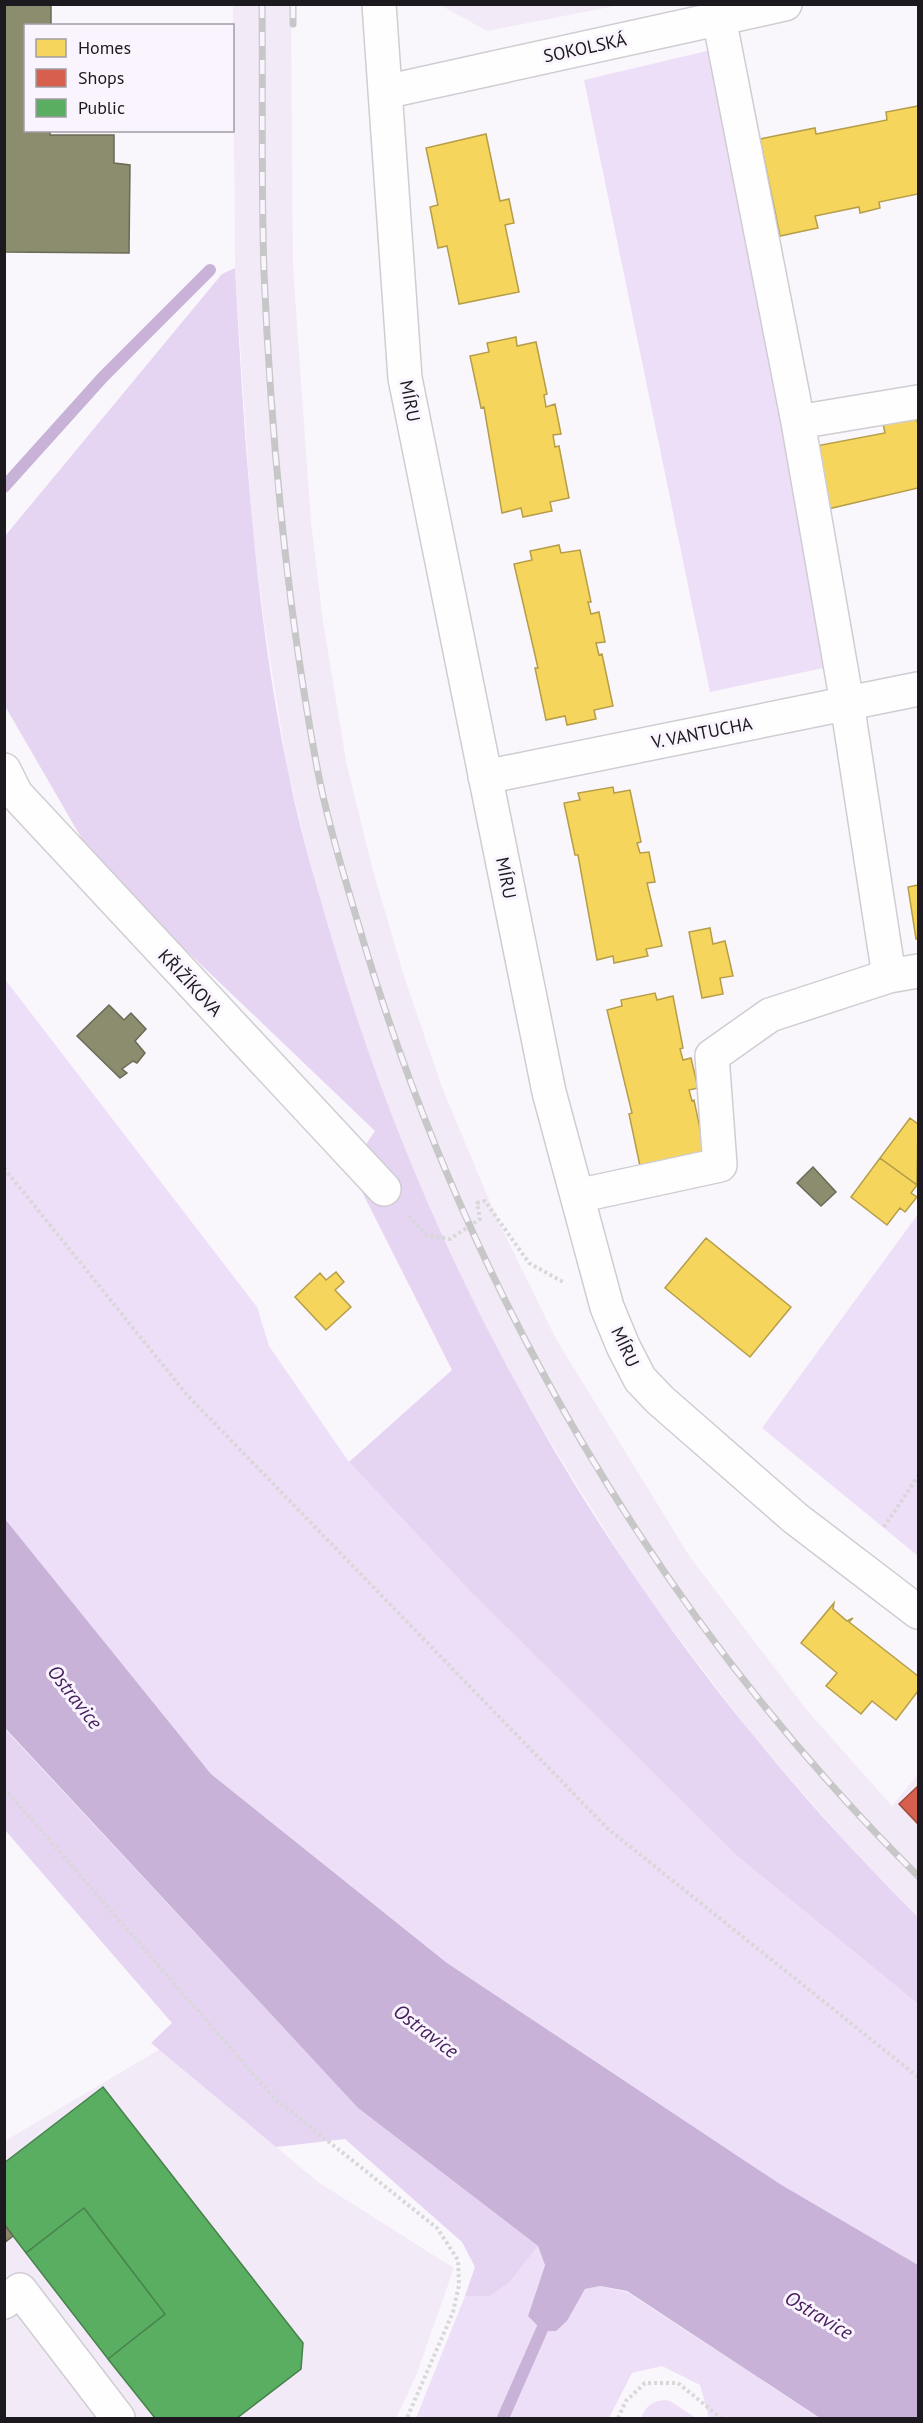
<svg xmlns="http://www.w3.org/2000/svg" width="923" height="2423" viewBox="0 0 923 2423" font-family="'PT Sans',sans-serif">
<rect width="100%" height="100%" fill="#faf7fc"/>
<path fill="#f2ebf7" d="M233 5H291L293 267 311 522 323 621 346 761 372 867 404 976 443 1090 496 1216 556 1339 690 1557 806 1709 892 1806 918 1774V1917L869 1868 761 1746 642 1590 504 1367 443 1240 388 1111 348 994 315 882 288 772 265 629 252 528 235 268Z
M440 5H620L487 31Z
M160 2049 318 2182 454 2268 416 2376 396 2418H5V2141Z"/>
<path fill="#eddff8" d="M715 49 833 666 710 692 584 80Z
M4 978 257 1307 269 1346 349 1462 469 1590 737 1856 918 2004V2265L780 2184 447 1963 211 1774 5 1519Z
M918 1214V1556L762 1428Z
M538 2246 545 2264 528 2316 556 2331 567 2321 585 2289 599 2286 627 2292 820 2418H709L700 2385 662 2366 632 2373 609 2418H416L465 2296H490L510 2282Z
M665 2400 670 2401 696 2418H641C646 2406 652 2401 665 2400Z"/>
<path fill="#e6d4f3" d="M235 268C244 436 254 606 288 771 300 832 318 891 335 949 445 1317 646 1647 918 1917V2004L737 1856 469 1590 349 1462 452 1370 350 1168 375 1131 97 865 5 706V536L222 274Z
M4 1728 358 2108 538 2246 510 2282 490 2296H465L475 2267 462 2242 345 2139 276 2147 151 2043 172 2023 5 1830Z"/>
<path fill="#c8b2d8" d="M5 1519 211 1774 447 1963 780 2184 918 2265V2418H820L627 2291 600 2286 585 2289 567 2321 556 2331H543L528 2316 545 2265 538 2246 358 2108 5 1728Z"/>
<path fill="#f6d55c" stroke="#b59d49" stroke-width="1.5" d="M918 106V194L879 202 880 208 860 213 859 207 815 216 818 228 780 236 760 139 815 128 816 134 887 120 886 112Z
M486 134 500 201 509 199 514 223 505 225 519 292 459 304 447 246 438 248 430 207 438 205 426 148Z
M516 337 517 346 536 342 547 394 544 395 546 407 555 404 561 434 553 435 555 447 559 446 569 498 550 502 552 511 523 517 521 508 502 513 484 407 481 408 470 356 489 352 487 343Z
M914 411 918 424V488L828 509 816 446 885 433 882 418Z
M559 545 561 553 580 550 591 602H588L591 614 599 612 605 642 596 643 599 655 602 654 613 706 594 710 596 719 567 725 565 716 546 720 535 668H538L514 564 532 560 530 551Z
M613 787 614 793 630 790 641 842 637 843 640 853 649 852 655 882 647 883 662 946 646 949 648 956 614 963 613 956 597 960 578 855H575L564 803 580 800 578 793Z
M918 885V939H916L908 887Z
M710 928 713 944 725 941 733 976 720 978 723 994 702 998 689 932Z
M655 993 657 1000 673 996 683 1048 680 1049 683 1060 691 1058 698 1088 689 1090 692 1101 694 1100 705 1152 640 1166 629 1114 632 1113 607 1010 622 1006 621 1000Z
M910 1118 918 1124 917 1185 880 1158Z
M880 1158 917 1185 911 1193 917 1197 905 1212 900 1208 887 1225 851 1197Z
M706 1238 791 1307 750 1357 665 1288Z
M336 1272 344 1282 335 1290 351 1307 326 1330 295 1297 320 1273 326 1280Z
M834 1603 833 1609 847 1621 853 1618 849 1622 918 1676V1691L896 1720 872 1701 861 1714 826 1686 837 1673 801 1643Z"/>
<path fill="#d6604d" stroke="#9e4b3f" stroke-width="1.5" d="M918 1786V1824L899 1804Z"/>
<path fill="#5aae61" stroke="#47824d" stroke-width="1.5" d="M103 2087 303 2343 301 2369 237 2418H155L108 2359 165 2314 84 2208 26 2253 4 2224V2163Z
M84 2208 165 2314 108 2359 26 2253Z"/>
<path fill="#8c8c6e" stroke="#6a6a56" stroke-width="1.5" d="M4 4H51V26H26V130H50V135H114V163L130 165 129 253 4 252Z
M109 1005 124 1020 131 1013 146 1029 135 1041 145 1053 137 1063 133 1061 122 1069 127 1073 120 1078 77 1036Z
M813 1167 836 1192 821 1206 797 1183Z
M4 2224 13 2236 4 2243Z"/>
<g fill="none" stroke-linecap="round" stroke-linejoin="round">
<path stroke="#c8b2d8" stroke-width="12" d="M4 487 103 377 210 270
M503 2418 547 2318"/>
<g stroke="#d0cdd2" stroke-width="36">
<path id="minor" d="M379 4 405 378 549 1092 607 1307 623 1346 640 1379 660 1400 795 1518 918 1612
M719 18 798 422 847 703 889 976
M385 92 785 4
M798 422 918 402
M4 770 16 794 384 1189
M485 777 918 689
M577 1196 720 1165 712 1056 770 1015 889 976 918 971
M4 2302 20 2290 118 2418"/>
</g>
<path stroke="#d8d8d9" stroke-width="4" stroke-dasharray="3 3" stroke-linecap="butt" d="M4 1168 187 1395 607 1828 918 2077
M409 1216 426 1235 450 1239 480 1219 477 1203 485 1201 529 1263 563 1282
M884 1527 918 1476
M4 1788 274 2098 437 2228 458 2260 459 2285 453 2312 407 2418
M618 2418 626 2401 645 2383H678L721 2418"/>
<use href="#minor" stroke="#fefeff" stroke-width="33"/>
<g stroke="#c7c7c7" stroke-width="7">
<path id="rail" d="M262 4C263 93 261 183 264 272 271 436 286 600 316 762 327 822 346 882 363 940 468 1290 658 1619 918 1876
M293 4V24"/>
</g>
<use href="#rail" stroke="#faf4ff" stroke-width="4.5" stroke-dasharray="14" stroke-linecap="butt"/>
</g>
<g text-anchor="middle" stroke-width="6" stroke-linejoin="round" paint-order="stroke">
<g font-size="18" fill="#1c1a1e" stroke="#faf4ff">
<text transform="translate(585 48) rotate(-12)" y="6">SOKOLSKÁ</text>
<text transform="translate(410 401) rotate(79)" y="6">MÍRU</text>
<text transform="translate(702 733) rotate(-11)" y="6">V. VANTUCHA</text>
<text transform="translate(506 878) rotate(79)" y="6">MÍRU</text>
<text transform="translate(190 983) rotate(47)" y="6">KŘIŽÍKOVA</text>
<text transform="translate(625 1347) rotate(65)" y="6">MÍRU</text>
</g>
<g font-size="20" font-style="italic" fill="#47205e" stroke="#faf4ff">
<text transform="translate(75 1697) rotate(52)" y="7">Ostravice</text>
<text transform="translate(426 2031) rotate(37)" y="7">Ostravice</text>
<text transform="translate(819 2315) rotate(31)" y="7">Ostravice</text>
</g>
</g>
<rect width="923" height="2423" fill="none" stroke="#1c1a1e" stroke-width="12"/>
<rect x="24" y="24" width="210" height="108" fill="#faf4ff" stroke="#a19da5" stroke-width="1.5"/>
<rect x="36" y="39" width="30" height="18" fill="#f6d55c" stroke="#a19da5" stroke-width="1.5"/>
<text x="78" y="54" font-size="18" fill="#1c1a1e">Homes</text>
<rect x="36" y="69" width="30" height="18" fill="#d6604d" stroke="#a19da5" stroke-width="1.5"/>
<text x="78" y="84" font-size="18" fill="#1c1a1e">Shops</text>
<rect x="36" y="99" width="30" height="18" fill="#5aae61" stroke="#a19da5" stroke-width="1.5"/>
<text x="78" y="114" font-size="18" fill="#1c1a1e">Public</text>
</svg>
